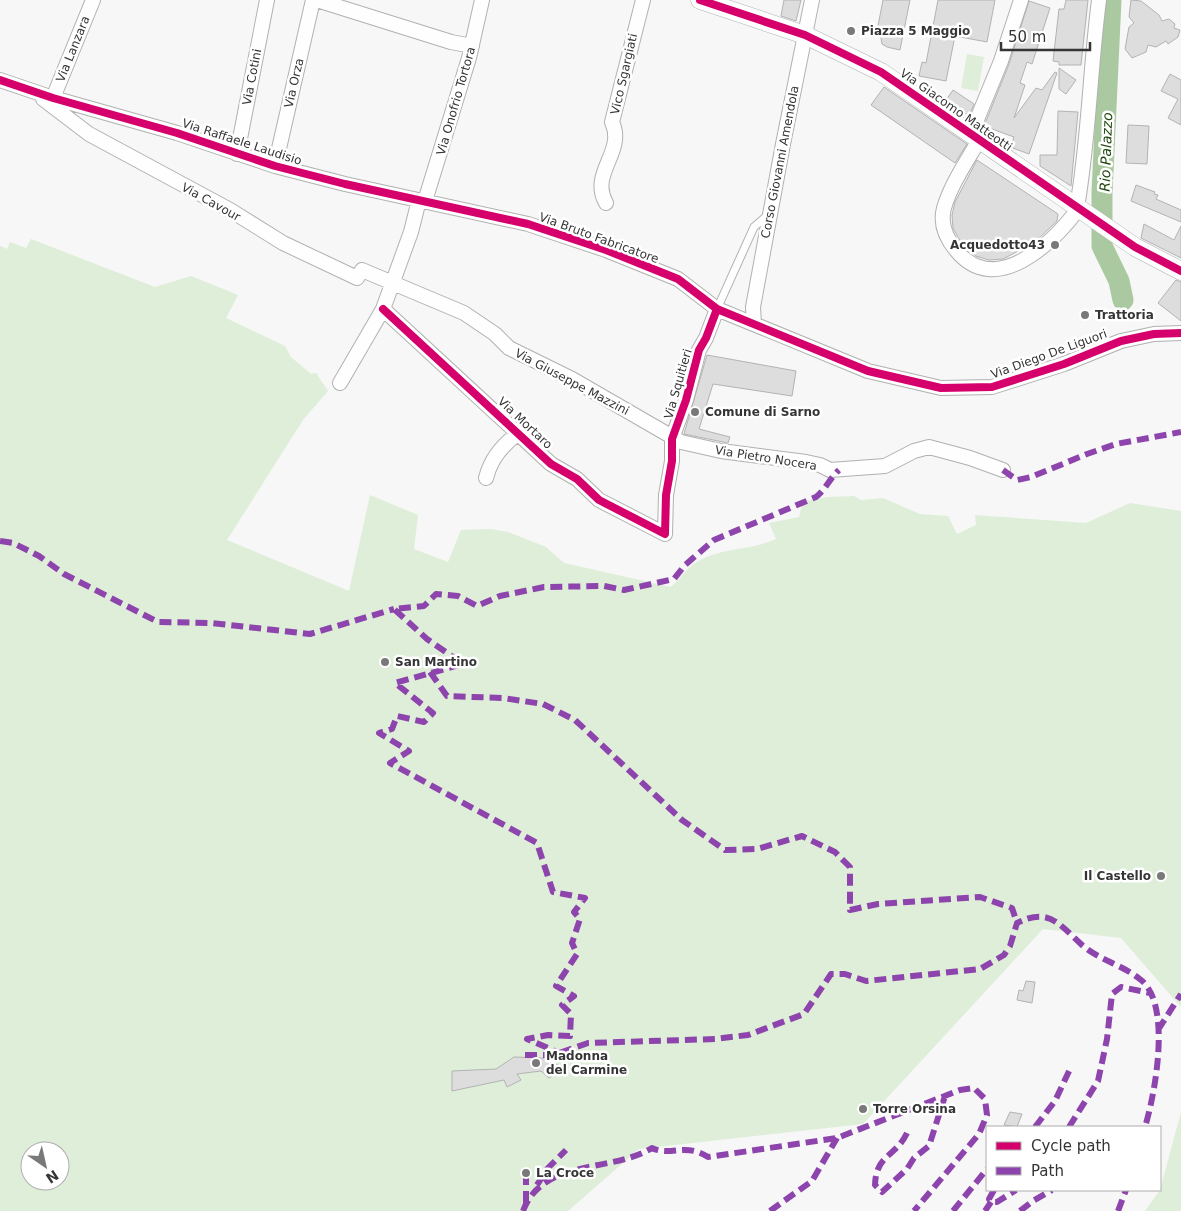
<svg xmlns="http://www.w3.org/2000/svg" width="1181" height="1211" viewBox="0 0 1181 1211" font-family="'DejaVu Sans',sans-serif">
<rect width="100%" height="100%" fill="#f6f7f6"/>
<path fill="#deeed9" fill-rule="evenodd" d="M967 54 984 57 978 91 961 88Z
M31 239 155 287 191 276 238 295 226 318 285 346 291 357 311 374 316 373 328 391 303 420 227 540 349 591 370 495 418 515 414 549 448 562 461 530 491 529 508 532 546 547 564 563 671 587C680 579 687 567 697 562 721 547 750 551 776 539L769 523 799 517 803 501 828 497 854 496 861 500 883 498 920 514 948 516 957 534 976 525 975 515 1086 523 1130 503 1181 511V1007L1121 938 1043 929 863 1124 639 1149 568 1211H0V247L1 246 7 249 10 242 26 248ZM30 1151H60V1181H30Z
M1181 1112V1211H1145L1160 1190Z"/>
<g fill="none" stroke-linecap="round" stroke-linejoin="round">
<path stroke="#abc9a1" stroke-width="21" d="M1111 0 1102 193V246L1119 281 1123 300"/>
</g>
<path fill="#dcdddc" stroke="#b2b3b2" d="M784 0H801L796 21 781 16Z
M883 0H910L900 50 887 47 882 44 880 32 877 31Z
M938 0H995L987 42 955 36 946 81 919 76 922 62 926 63Z
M1066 0H1088L1081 65H1059V62L1053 61 1059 9H1064Z
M1131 0 1141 1 1159 15 1162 21 1169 19 1175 24 1174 28 1180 30 1178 37 1168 44 1166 41 1156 47 1148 45 1146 52 1132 58 1125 49 1129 27 1134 23 1129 17Z
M1029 1 1050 8 1032 64 1027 62 1020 83 1025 85 1014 118 1036 88 1042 90 1055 72 1057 73 1029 154 1010 147 1014 137 984 126 1009 64Z
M1059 68 1076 80 1066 94 1059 89Z
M1170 74 1181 80V125L1168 118 1178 99 1161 91Z
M884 87 967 144 955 163 871 105Z
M953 90 974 104 969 116 946 100Z
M1058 111 1078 112 1071 186 1040 166V155H1057Z
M1128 125 1149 126 1147 164 1126 163Z
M977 160 1058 214 1057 221 1034 243 1003 259 989 260 976 256 962 244 953 228 952 215 955 202Z
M1136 185 1155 192 1154 194 1158 195 1156 199 1181 210V222L1131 201Z
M1144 224 1174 240 1181 226V258L1141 238Z
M1176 280 1181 282V321L1158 303Z
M707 355 796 371 792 396 713 384 699 429 730 437 728 443 684 434Z
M1026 981 1035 982 1032 1003 1017 1000 1019 990 1023 991Z
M514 1057 542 1058 565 1068 549 1078 541 1071 517 1074 521 1080 507 1087 504 1080 452 1091V1071L496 1069Z
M1010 1112 1022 1114 1017 1127 1004 1125Z"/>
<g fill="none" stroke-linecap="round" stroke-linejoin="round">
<g stroke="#b0b1b0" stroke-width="9">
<path id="service" d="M717 309 754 227 769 214"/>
</g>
<g stroke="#b0b1b0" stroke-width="16">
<path id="minor" d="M317 0 451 42 472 46
M0 80 53 98 177 133 275 166 345 184 528 224 606 250 678 279 717 309 868 371 941 388 992 387 1064 364 1121 341 1154 334 1181 333
M53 98 93 0
M43 99 89 134 230 210 283 243 357 278 362 270 464 313 495 334 509 348 572 379 681 442 721 451 806 462 820 465 830 470 885 466 914 451 929 447 970 458 1003 470
M971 134 1001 61 1021 0
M979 140C967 161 951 184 944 208 940 223 946 238 956 250 995 299 1053 243 1079 208
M237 154 267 0
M275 166 313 0
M425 201 469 58 482 0
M606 203C589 173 626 152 612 122L643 0
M1077 207C1089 139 1090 69 1099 0
M383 309 551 464 577 479 599 500 665 534 666 495 672 461V439L686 400 699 350 706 338 717 309
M754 324 753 307 783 144 812 0
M340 383 383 309 411 232 419 200
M486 478C491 458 503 444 519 433"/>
</g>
<g stroke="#b0b1b0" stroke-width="19">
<path id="tertiary" d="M700 0 805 35 881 72 1135 247 1181 271"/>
</g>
<use href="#service" stroke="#fefefe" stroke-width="7"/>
<use href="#minor" stroke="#fefefe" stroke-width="14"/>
<use href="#tertiary" stroke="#fefefe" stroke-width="18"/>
<path stroke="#8e44ad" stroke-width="6" stroke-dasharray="12 6" stroke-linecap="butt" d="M1003 470 1017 480 1031 477 1087 454 1116 444 1181 432
M0 541 13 543 39 556 64 574 158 622 212 623 310 634 394 609
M430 672 447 696 503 698 543 704 575 720 682 820 725 850 757 849 802 836 835 852 850 867V910L878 904 980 897 1012 908 1017 923
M1158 1030 1181 994
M525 1055H554L588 1043 715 1039 748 1035 804 1014 831 974H845L866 981 980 969 1004 955 1010 946 1017 923C1049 907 1059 924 1082 945 1099 960 1123 965 1141 980 1172 1005 1155 1094 1145 1127
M564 1055 527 1039 548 1035 570 1036 571 1014 562 1005 574 996 556 986 577 954 572 943 580 919 574 912 585 898 553 892 537 843 390 763 409 751 379 733 392 729 397 716 424 722 433 713 395 683 463 664 427 639 394 609 424 606 436 594 458 596 477 606 500 596 544 587 604 586 624 590 674 579 685 565 714 540 816 497C826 489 830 478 839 470
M1035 1127 1055 1101 1070 1069
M1069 1127 1098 1081 1107 1039 1112 994 1121 987 1150 993
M907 1133C895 1158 876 1154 875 1185L882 1192 907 1169 914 1158 929 1146 945 1096
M526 1173V1203
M537 1185 548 1168 566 1150
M994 1190 989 1199 991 1202H997L1016 1190
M523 1211C543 1158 611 1173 652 1148 671 1157 685 1142 708 1157L837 1138 960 1090 974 1088 985 1099 987 1115 979 1134 914 1211
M770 1211 812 1181 837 1138
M953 1211 987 1169
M985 1211 991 1202
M1020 1211 1033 1201 1052 1190
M1118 1211 1126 1190"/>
<g stroke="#fff" stroke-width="11">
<path id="cycleway" d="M700 0 805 35 881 72 1135 247 1181 271
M0 80 53 98 177 133 275 166 345 184 528 224 606 250 678 279 717 309 868 371 941 388 992 387 1064 364 1121 341 1154 334 1181 333
M383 309 551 464 577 479 599 500 665 534 666 495 672 461V439L686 400 699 350 706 338 717 309"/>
</g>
<use href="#cycleway" stroke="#d6006c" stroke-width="8"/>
</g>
<g fill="#787978" stroke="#fff" stroke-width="2">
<circle cx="851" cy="31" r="5"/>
<circle cx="1055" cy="245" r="5"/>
<circle cx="1085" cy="315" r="5"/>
<circle cx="695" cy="412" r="5"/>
<circle cx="385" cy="662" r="5"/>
<circle cx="1161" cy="876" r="5"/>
<circle cx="536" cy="1063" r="5"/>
<circle cx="863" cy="1109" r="5"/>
<circle cx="526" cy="1173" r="5"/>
</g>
<g text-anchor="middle" stroke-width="5" stroke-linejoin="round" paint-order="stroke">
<g font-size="12" font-weight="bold" fill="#343534" stroke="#fff" text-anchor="start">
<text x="861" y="35">Piazza 5 Maggio</text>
<text x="1045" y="249" text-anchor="end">Acquedotto43</text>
<text x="1095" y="319">Trattoria</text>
<text x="705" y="416">Comune di Sarno</text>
<text x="395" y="666">San Martino</text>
<text x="1151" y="880" text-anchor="end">Il Castello</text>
<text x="546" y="1060">Madonna<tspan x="546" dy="14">del Carmine</tspan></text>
<text x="873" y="1113">Torre Orsina</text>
<text x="536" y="1177">La Croce</text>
</g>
<g font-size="12" fill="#343534" stroke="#fff">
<text transform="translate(73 49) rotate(-68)" y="4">Via Lanzara</text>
<text transform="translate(624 74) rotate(-77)" y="4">Vico Sgargiati</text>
<text transform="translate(252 77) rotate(-79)" y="4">Via Cotini</text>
<text transform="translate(294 83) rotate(-77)" y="4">Via Orza</text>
<text transform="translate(456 101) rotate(-74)" y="4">Via Onofrio Tortora</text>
<text transform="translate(956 110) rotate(35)" y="4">Via Giacomo Matteotti</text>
<text transform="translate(242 142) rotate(18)" y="4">Via Raffaele Laudisio</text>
<text transform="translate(780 162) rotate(-79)" y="4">Corso Giovanni Amendola</text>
<text transform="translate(211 202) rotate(29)" y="4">Via Cavour</text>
<text transform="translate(599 238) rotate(20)" y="4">Via Bruto Fabricatore</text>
<text transform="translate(1049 354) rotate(-20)" y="4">Via Diego De Liguori</text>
<text transform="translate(572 382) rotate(28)" y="4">Via Giuseppe Mazzini</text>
<text transform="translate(678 384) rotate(-74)" y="4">Via Squitieri</text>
<text transform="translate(525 423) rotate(43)" y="4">Via Mortaro</text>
<text transform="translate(766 458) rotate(9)" y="4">Via Pietro Nocera</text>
</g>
<g font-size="14" font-style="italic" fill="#1e460b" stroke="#fff">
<text transform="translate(1106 152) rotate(-88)" y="5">Rio Palazzo</text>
</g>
</g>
<rect x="986" y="1126" width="175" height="65" fill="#ffffff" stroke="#aeaeae"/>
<rect x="996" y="1142" width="25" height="8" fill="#d6006c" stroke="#aeaeae"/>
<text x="1031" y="1151" font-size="15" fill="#343534">Cycle path</text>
<rect x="996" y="1167" width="25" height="8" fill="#8e44ad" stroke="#aeaeae"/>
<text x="1031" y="1176" font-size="15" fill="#343534">Path</text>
<g transform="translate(45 1166) rotate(146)"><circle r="24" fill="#ffffff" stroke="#aeaeae"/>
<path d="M0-4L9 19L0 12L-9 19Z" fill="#787978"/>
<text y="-8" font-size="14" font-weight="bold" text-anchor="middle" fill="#343534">N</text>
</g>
<path d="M1001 42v8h89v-8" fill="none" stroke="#343534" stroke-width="2.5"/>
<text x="1008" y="42" font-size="15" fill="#343534" stroke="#ffffff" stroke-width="4" paint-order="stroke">50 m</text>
</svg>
